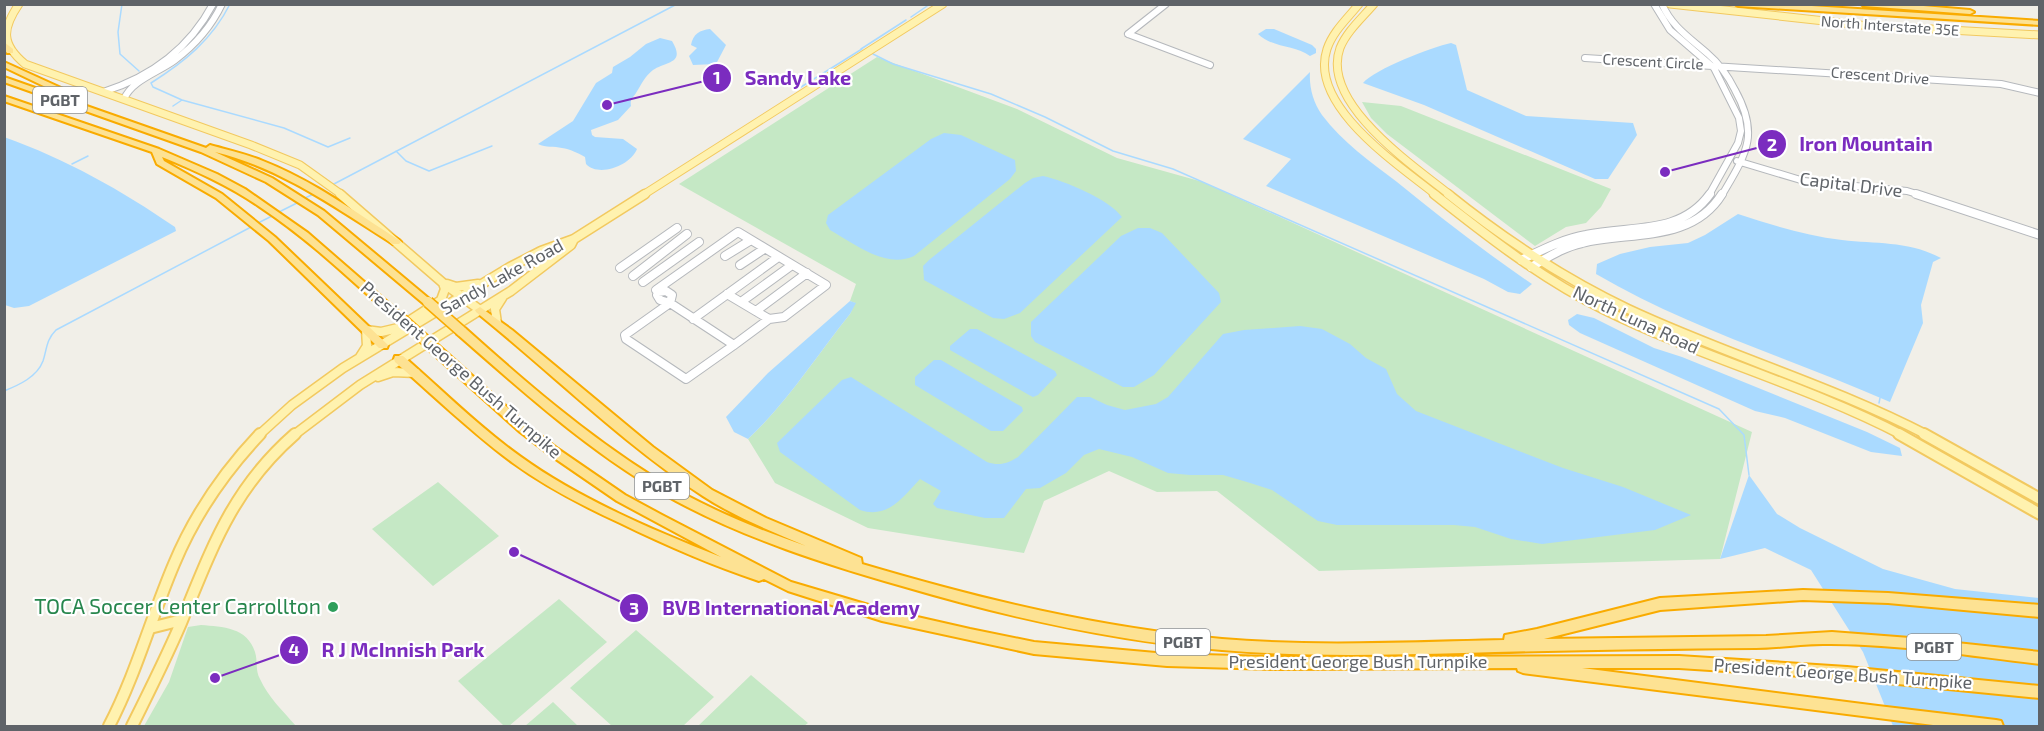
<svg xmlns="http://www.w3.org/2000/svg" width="2044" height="731" viewBox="0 0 2044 731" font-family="'Exo 2',sans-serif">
<rect width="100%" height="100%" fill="#f1efe8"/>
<path fill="#c5e8c5" d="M877 57 1017 109 1117 158 1203 182 1752 432 1720 559 1319 571 1217 491 1157 492 1109 471 1044 501 1024 553 868 528 775 483 748 439C788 402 816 356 850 314L855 303 850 301 856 284 679 184Z
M1362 102 1401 106 1611 189 1601 207 1586 223 1566 227 1535 246 1387 134 1371 118Z
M438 482 499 536 433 586 372 529Z
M559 599 607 642 509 726H504L458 681Z
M201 625C223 627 247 627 255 652 258 661 255 670 260 679 268 697 283 711 296 726H144L169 682 188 627Z
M636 630 714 697 683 726H612L570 688Z
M751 675 808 723 804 726H698Z
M553 702 578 726H525Z"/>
<path fill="#aadaff" d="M710 29 726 45 716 64 693 65 689 56 697 48 691 45C693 34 700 30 710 29Z
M1266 29H1274L1312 45 1316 49V53L1310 56C1295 45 1272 48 1258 34Z
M660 38 672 41C686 64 666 61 653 70 645 76 641 85 636 93 632 99 630 99 631 106L618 120 591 130 592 135 595 137 623 139 637 149C631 165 599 178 586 164L585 157C578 153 570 149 562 148 554 146 546 148 538 144L573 121 596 83 612 73 613 67 630 57 646 44Z
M1451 43 1456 45 1467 90 1526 116 1633 123 1637 135 1608 179H1595L1424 105 1363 83C1375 69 1432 47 1451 43Z
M1310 72C1309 87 1313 102 1322 115 1342 142 1371 162 1397 182 1441 218 1485 252 1532 284L1520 294 1508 292 1484 279 1266 186 1291 159 1243 139Z
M944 133 961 135 1015 160 1016 171 1010 179 914 256C885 269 855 244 830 230L826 223 828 215 931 139Z
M4 137C66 159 121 190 175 227L176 231 29 306 14 308 5 305Z
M1043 176C1065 181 1109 199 1122 217L1020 313 1004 319 993 318 924 280 923 266 929 260 1025 183 1033 178Z
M1738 214C1772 225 1806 236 1842 240 1877 244 1909 241 1941 258L1933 262 1921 305 1923 323 1890 402C1792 359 1688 328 1596 274L1597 264 1620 254 1650 247 1688 243 1705 235Z
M1138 228H1150L1162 233 1219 293 1221 302 1154 375 1134 387H1123L1035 342 1031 336V322L1121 236Z
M850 301 856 303 850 314C816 356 788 402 748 439L734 432 726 417 768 373Z
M1577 314 1594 318 1654 348 1682 357 1867 432 1900 448 1902 456 1871 452 1785 418 1755 411 1580 333 1569 325 1568 320Z
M1300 326 1322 329 1350 344 1366 358 1386 369 1397 394 1416 411 1563 468 1623 487 1691 515 1655 530 1542 544 1511 539 1475 527 1454 525H1337L1318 521 1272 490 1247 482 1223 475H1190L1168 473 1132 457 1099 449 1084 455 1066 473 1040 488 1026 489 1004 518H985L937 508 933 504 941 491 920 479C902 498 888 519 860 510L780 452 777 443 842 380 851 377 987 462C999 466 1007 464 1018 457L1077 397H1090L1107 405 1125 410 1156 404 1168 397 1223 334 1244 330Z
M970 329H977L1055 371 1057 375 1038 395 1033 397 1029 395 950 350V346Z
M934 360H941L1022 407 1023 411 1003 431H991L915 385V377Z
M1749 475 1777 514 1800 528 1883 569 1955 589 2039 598V726H1893L1863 652 1811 570 1765 548 1720 559Z"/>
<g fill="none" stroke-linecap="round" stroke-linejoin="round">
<path stroke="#aadaff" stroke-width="1.5" d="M122 4 118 32 120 54 139 71
M911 17 930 4
M861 49 906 20
M873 54 893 64 991 94 1045 117 1113 151 1173 169 1719 409 1744 435 1749 475
M801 87 862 49
M182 100 284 128 328 147 350 138
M173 106 182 100 153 87 151 83C184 62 212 40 230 4
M396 151 406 161 429 171 492 146
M72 164 88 156
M332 185 677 4
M305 198 314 194
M279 212 299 202
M258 223 272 216
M4 391C19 385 37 377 43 361 47 349 46 340 56 330L251 227
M1879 403 1880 398"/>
<g stroke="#b5b8bc" stroke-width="8">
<path id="minor-far1" d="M1654 4 1670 30 1714 68 1739 118 1741 131 1738 143 1709 195
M1662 4C1672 27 1690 38 1708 54 1720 64 1728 76 1735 90 1760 135 1746 154 1722 195
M1128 34 1210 65
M1128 34 1166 4
M1585 58 2001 84 2040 93
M103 92C151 77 189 49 213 4
M124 99C132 80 159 72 175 60 195 45 211 27 222 4
M1737 161 1804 181 1907 191 1920 195"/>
</g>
<g stroke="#b5b8bc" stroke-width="10">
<path id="minor" d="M1916 194 2040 235
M725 256 751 240
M1521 260C1542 250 1563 239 1586 235 1630 225 1680 236 1710 194
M740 265 764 249
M1531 267C1547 258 1563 247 1582 243 1630 231 1692 243 1722 194
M620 268 677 228
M633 276 687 234
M643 282 699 242
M656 290 738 232 826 285 784 317 769 319 734 345
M666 291 672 295 670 303 660 300 657 295 658 292Z
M727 294 769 319
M741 302 792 265
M670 303 734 345
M670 303 625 335 626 339 686 379 734 345
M756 311 807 273
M693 319 777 258"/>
</g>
<g stroke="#f2c960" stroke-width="9">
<path id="major-far2" d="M19 4C2 29 1 44 25 64L251 145 300 165 342 195
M1359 4C1348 18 1333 31 1327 49 1308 106 1399 165 1436 195
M1374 4C1362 18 1347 31 1340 48 1320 103 1414 166 1450 195
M1670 4 1861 25 2040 35
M643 195 943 4"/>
</g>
<g stroke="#f2c960" stroke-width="11">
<path id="major-far1" d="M340 194 443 283 480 310
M1434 194C1487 236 1542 279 1603 309 1700 357 1806 385 1902 435
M1448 194C1504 239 1563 278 1628 309 1726 355 1831 385 1927 435
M447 284 456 287 478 284
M497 323 495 309 502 298
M360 357 367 346 366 330 381 332 398 328 441 300 445 289 443 283
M378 377 393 372 416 373
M259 435 292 405 343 368 510 267 541 251 574 239 645 194
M294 435 360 385 511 291 571 245 574 239"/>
</g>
<g stroke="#f2c960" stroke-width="14">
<path id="major" d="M1899 434 2040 514
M1924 434 2040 499
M150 628 182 620
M109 726C136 674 151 618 174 564 194 516 225 471 260 434
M132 726C149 692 166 658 181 623 212 548 232 489 295 434"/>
</g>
<g stroke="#f9ab00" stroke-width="4">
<path id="highway" d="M1735 4H1781L2040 21V25L1738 6Z
M1861 4H1900L1970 10 1974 12 1970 14 1864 6Z
M4 42 13 49V53H7L4 49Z
M4 62 83 98 84 100 83 102H77L4 67Z
M4 77 206 148 210 145C228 150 246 154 263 161 312 180 355 212 399 240L401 242 399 244H393C336 208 281 168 215 152L272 178 324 211 433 302 432 304H424L318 215 266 182 201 152 4 82Z
M4 96 159 149 217 174 245 189 308 233 407 319 402 323 398 322C353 282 310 240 260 207 230 186 196 171 162 157L164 161 222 194 275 237 388 345 387 348H379L269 241 216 198 157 164 152 152 4 101Z
M480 307 512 330 653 447 712 490 766 518 861 558 862 564C980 599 1099 628 1222 639 1316 647 1410 642 1504 640L1505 635 1537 629 1660 598 1803 590 1888 593 2040 605V617L1888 603 1803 600 1660 610 1544 639 1766 636 1832 632 1910 638 2040 652V664C1969 656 1894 643 1823 644 1801 644 1779 648 1756 648 1659 649 1561 650 1464 653 1383 655 1302 657 1222 650 1113 641 1007 617 902 586 825 564 747 539 676 501 595 457 526 394 457 334L456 331 457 328H465C524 381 584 433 652 476 700 505 753 528 806 546 771 531 735 517 703 496 622 443 552 373 476 312L475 310Z
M434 344 438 345 528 426 558 449 625 495 662 515 791 582 882 609 970 629 1034 642 1167 654 1276 657 1679 656 1847 667 2040 686V698L1847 679 1679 668H1582L1878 706 1996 720 2001 721 2003 726H1941L1523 673 1518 671 1517 668 1276 669 1167 666 1034 654 882 621 788 591 764 579 759 581C711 565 665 545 620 523 583 506 546 487 513 463 471 432 434 396 395 362L394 359 395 356H403C442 390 479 427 521 457 579 499 655 531 721 557L617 501 550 455 520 432 430 351 429 348Z"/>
</g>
<use href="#minor-far1" stroke="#fff" stroke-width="6"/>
<use href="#minor" stroke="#fff" stroke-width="8"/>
<use href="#major-far2" stroke="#fff2af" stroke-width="7"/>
<use href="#major-far1" stroke="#fff2af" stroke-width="8"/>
<use href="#major" stroke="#fff2af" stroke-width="10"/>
<use href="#highway" fill="#fde293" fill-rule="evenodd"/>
<g stroke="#f9ab00" stroke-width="13" stroke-linecap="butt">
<path id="highway-bridge" d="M428 302 461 331
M402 319 434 348"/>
</g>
<use href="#highway-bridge" stroke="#fde293" stroke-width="10"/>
</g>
<circle fill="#2e9e5b" stroke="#fff" stroke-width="2" cx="333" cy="607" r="6"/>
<g text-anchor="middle" stroke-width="4.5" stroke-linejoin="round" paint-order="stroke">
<g font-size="15" fill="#5f6368" stroke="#fff">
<text transform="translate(1890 26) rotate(4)" y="5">North Interstate 35E</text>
<text transform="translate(1653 62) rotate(3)" y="5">Crescent Circle</text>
<text transform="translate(1880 76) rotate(4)" y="5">Crescent Drive</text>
</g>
<g fill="#fff" stroke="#8f9295" stroke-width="1.5">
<rect x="33" y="87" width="54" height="26" rx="4.5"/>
<rect x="635" y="473" width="54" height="26" rx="4.5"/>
<rect x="1156" y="629" width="54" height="26" rx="4.5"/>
<rect x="1907" y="634" width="54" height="26" rx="4.5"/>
</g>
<g font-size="16" font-weight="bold" fill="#5f6368">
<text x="60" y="106">PGBT</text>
<text x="662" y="492">PGBT</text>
<text x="1183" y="648">PGBT</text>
<text x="1934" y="653">PGBT</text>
</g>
<g font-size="18" fill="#5f6368" stroke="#fff">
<text transform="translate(1851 185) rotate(7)" y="6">Capital Drive</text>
<text transform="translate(502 277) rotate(-29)" y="6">Sandy Lake Road</text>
<text transform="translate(1636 320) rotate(25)" y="6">North Luna Road</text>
<text transform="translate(461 370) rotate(41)" y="6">President George Bush Turnpike</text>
<text x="1358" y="668">President George Bush Turnpike</text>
<text transform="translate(1843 674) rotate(4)" y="6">President George Bush Turnpike</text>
</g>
<g font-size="21" fill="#27864d" stroke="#fff" text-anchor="end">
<text x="321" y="614">TOCA Soccer Center Carrollton</text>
</g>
</g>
<path fill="none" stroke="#7b2cbf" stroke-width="2" d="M607 105L717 78M1665 172L1772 144M514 552L634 608M215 678L294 650"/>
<g fill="#7b2cbf" stroke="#fff" stroke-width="2">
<circle cx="607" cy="105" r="6"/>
<circle cx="1665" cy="172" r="6"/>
<circle cx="514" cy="552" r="6"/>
<circle cx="215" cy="678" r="6"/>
<circle cx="717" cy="78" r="15"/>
<circle cx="1772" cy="144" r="15"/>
<circle cx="634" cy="608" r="15"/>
<circle cx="294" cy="650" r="15"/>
</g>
<g font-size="18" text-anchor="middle" font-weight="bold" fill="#fff">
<text x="717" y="84">1</text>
<text x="1772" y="151">2</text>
<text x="634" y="615">3</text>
<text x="294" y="656">4</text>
</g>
<g font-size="20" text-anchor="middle" font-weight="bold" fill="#7b2cbf" stroke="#fff" stroke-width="4.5" stroke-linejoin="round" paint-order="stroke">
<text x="798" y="85">Sandy Lake</text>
<text x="1866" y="151">Iron Mountain</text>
<text x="791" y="615">BVB International Academy</text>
<text x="403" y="657">R J McInnish Park</text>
</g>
<rect width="2044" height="731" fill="none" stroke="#5f6368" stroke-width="12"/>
</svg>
